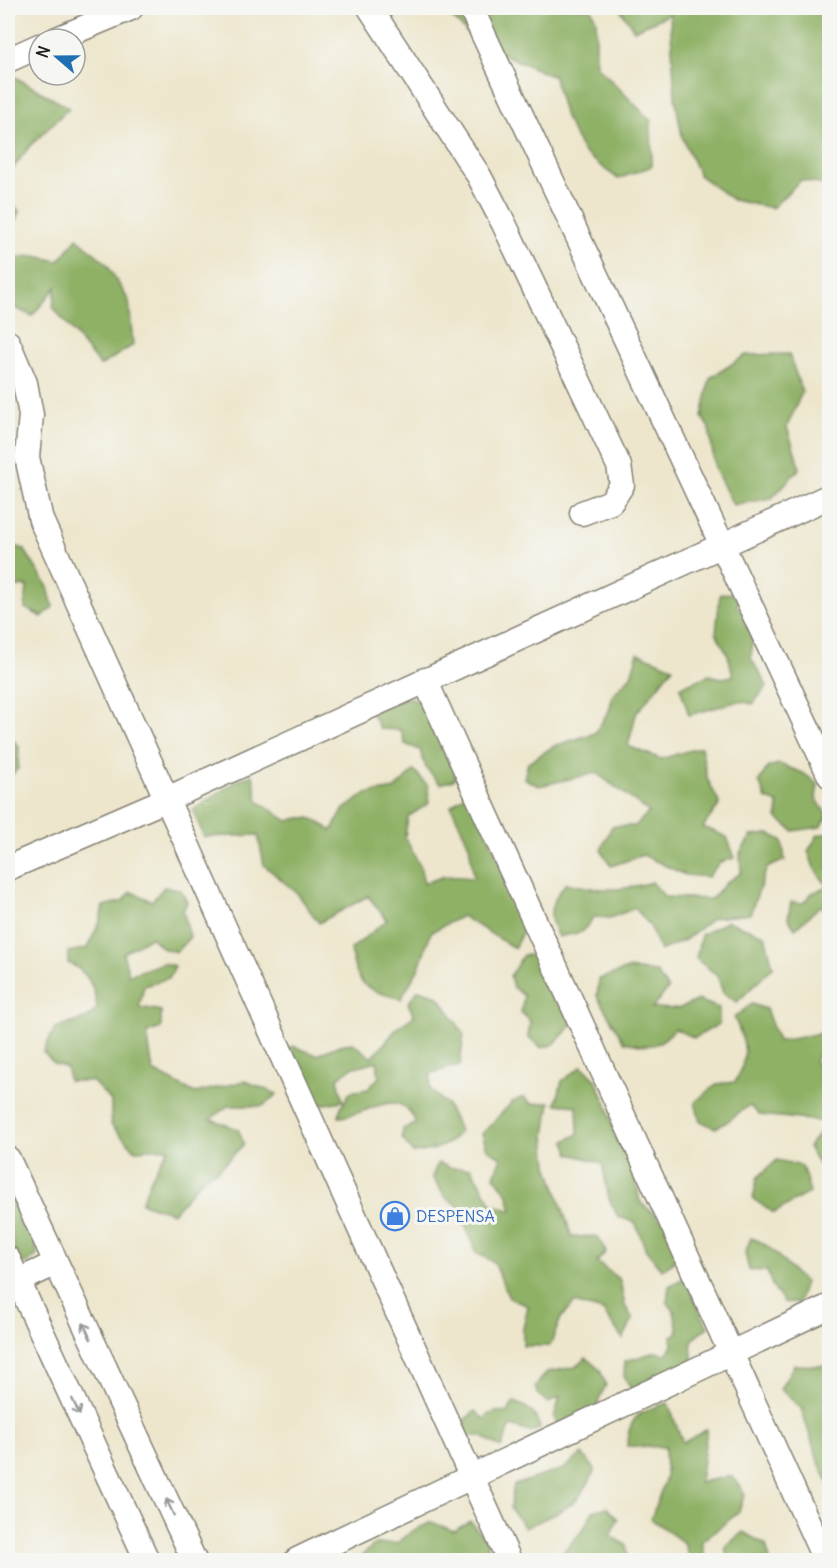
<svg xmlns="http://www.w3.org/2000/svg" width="837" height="1568" viewBox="0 0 837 1568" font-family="Delius,sans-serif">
<rect width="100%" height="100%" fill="#f6f6f2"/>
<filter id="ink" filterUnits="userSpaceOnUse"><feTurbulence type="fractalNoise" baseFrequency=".0167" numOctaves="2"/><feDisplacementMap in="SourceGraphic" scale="12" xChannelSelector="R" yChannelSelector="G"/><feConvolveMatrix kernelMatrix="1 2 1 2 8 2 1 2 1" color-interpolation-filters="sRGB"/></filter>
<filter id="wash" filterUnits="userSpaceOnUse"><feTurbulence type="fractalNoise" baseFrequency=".008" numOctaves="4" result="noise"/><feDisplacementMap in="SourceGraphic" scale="24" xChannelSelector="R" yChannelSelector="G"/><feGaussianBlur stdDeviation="1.35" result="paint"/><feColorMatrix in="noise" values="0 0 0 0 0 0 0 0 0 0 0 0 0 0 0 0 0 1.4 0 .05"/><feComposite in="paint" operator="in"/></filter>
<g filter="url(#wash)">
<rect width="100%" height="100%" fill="#ede6cc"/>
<path fill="#8fb166" stroke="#566641" stroke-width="1.5" d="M448 8H508L514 12 518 8H591L596 20V65L651 121 652 166 618 179 583 152 565 117 554 77 478 43 448 14Z
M619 8H829V186L801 180 772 208 733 200 699 175 682 136 675 98 670 14 634 30Z
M15 77 69 108 29 147 8 175V82Z
M8 199 19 211 8 250Z
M77 238 106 263 129 301 133 345 100 366 53 307 56 287 32 316 13 307 8 289V258L35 256 59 261Z
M789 354 802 392 787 427 800 468 772 498 733 505 715 469 709 428 702 417 710 378 746 355Z
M8 544 24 549 48 587 53 607 42 617 25 608 27 586 8 588Z
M733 593 740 596 737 607 755 621 751 658 767 686 753 704 739 701 689 715 680 687 709 675 722 678 733 676 728 655 716 633 720 594Z
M638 653 673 667 636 714 628 746 661 759 701 747 707 778 720 804 703 827 727 837 735 858 720 862 708 877 685 875 643 855 611 866 601 850 612 826H635L649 812 596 773 539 786 524 778 528 763 554 746 595 733 609 711 613 694 631 676Z
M410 697 441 713 458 758 454 780 440 784 426 768 420 750 405 744 401 730 380 729 371 712Z
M8 735 19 746 18 769 8 779Z
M779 764 803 773 818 784 816 798 828 817 820 827 793 831 777 818 778 803 766 799 759 781 768 767Z
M414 770 428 786 429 803 408 817 405 837 420 866 424 883 445 876 474 878 469 845 451 806 469 792 527 924 514 948 462 916 431 932 419 968 401 999C367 990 355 987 351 949L387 920 368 896 319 923 297 893 264 865 258 835 204 837 193 810 238 780 253 775 258 801 288 821C307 814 316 818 331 831L344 809 366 794 395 789Z
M829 833V910L820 906 795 929 788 918 791 902 803 903 812 893 828 887 814 868 808 851 818 835Z
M769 834 782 840 785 860 767 868 750 914 713 918 685 940 660 951 650 926 635 908 610 918 594 917 582 932 558 937C545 913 551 902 566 883 601 891 618 892 652 882L665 897 711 899 727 882 741 873 740 853 751 836Z
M164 887 180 889 187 902 183 911 190 937 176 952 162 948 151 937 123 953 129 975 163 963 175 966 169 978 144 986 139 1007 161 1011V1028L147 1033 153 1071 195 1093 245 1081 277 1094 263 1106H228L211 1119 238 1129 244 1144 219 1169 203 1178 173 1213 141 1203 153 1174 169 1148 135 1150 111 1125V1101L92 1081H68L67 1068 55 1064 43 1052 55 1028 88 1018 97 1008C95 988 87 970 68 963V952L87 948 100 921 103 906 123 901 131 892 152 901Z
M727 921 765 935 773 967 737 1002 723 993 717 975 696 959 701 935Z
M523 955 541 956 572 1025 554 1044 542 1048 528 1037 530 1021 521 1012 524 996 513 987 510 976Z
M628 969 656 972 668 989 652 1008 678 1009 698 1000 719 1008V1024L695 1038 675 1029C655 1050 651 1047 624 1042L597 996 599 979Z
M418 990 438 996 464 1034 460 1065 431 1073 430 1089 447 1105 460 1131C448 1148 432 1151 413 1153L402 1138 403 1129 416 1124C400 1082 368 1116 339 1117L340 1109 350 1092 368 1089 379 1077 377 1061 351 1068 338 1078 343 1101 320 1105 284 1051 293 1046 317 1055 339 1045 353 1043 372 1058 398 1027 414 1016 408 1003Z
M752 1004 766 1009 778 1041C796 1040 812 1032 829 1033V1046L820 1052 815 1061 823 1084 829 1085V1122L760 1115 750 1106C734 1113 733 1121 715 1128L700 1121 695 1102 717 1084 735 1082C750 1055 746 1045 734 1017Z
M582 1066 596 1080 607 1105 615 1136 633 1165 640 1202 664 1222 678 1247 673 1263 662 1270 646 1250 635 1222 618 1217 609 1199 602 1163 570 1154 565 1141 578 1134 577 1106 556 1104 562 1081Z
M523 1097 532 1104 550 1102 545 1136 548 1165 572 1237 597 1236 606 1252 597 1262 620 1280 625 1306 633 1319 623 1339 603 1311 574 1303 561 1318 550 1346H523V1328L528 1306 509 1298 494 1262 476 1253 466 1227 462 1209 445 1197 432 1177 438 1163 452 1168H471L492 1204 512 1211 508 1194 494 1176 501 1157 487 1149 482 1134 512 1102Z
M827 1124 830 1125 829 1182 808 1147Z
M777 1160 802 1166 810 1192 774 1213 753 1199 757 1178Z
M8 1173 35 1243 37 1255 27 1264 14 1260V1243L8 1239Z
M751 1238C774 1244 786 1269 805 1282L798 1304 784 1302 773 1288 767 1271 749 1270 745 1253Z
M684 1278 708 1327C691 1339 689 1340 693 1361L635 1396 624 1376 625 1361 655 1352 666 1354 672 1346 671 1337 678 1332 674 1311 667 1302 669 1286Z
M586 1358 600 1370 606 1385 599 1399 598 1411 559 1427 554 1418 560 1397 548 1403 539 1395 535 1387 547 1372 575 1367Z
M794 1365 828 1366 829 1485 817 1458 801 1408 780 1389Z
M514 1402C529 1407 537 1414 540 1429L530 1432 511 1426 501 1448 481 1436H464V1420L475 1411 484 1419C492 1411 497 1410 507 1413Z
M668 1403 683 1443 707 1429 700 1482 732 1476 745 1494 738 1513 702 1541 705 1560H690L684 1543 651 1519 666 1477 665 1447 627 1446C628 1416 641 1410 668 1403Z
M582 1454 595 1469C579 1509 561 1510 525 1528L510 1508 514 1485 563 1469Z
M607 1507 618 1519 610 1536 626 1545 629 1560H559L561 1554 583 1530 593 1511Z
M470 1521 487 1541 489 1560H465L448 1554 425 1560H357L375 1544 398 1543 412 1531 432 1522 454 1531Z
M743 1532 766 1545 770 1560H728L725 1547Z"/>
</g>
<g filter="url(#ink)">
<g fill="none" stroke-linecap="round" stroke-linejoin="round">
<g stroke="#848174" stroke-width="27">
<path id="minor" d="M370 8 479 176 504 224 619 466 622 485 611 502 582 513
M471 8 830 776
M57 39 131 8
M8 60 39 46
M8 343 25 383 31 415 27 457 41 520 509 1560
M425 680 825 1560
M8 868 165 800 830 496
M8 1159 194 1560
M8 1259 147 1560
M8 1286 56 1263
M297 1560 830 1306"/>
</g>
<use href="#minor" stroke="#fff" stroke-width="24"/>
</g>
<defs><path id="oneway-shaft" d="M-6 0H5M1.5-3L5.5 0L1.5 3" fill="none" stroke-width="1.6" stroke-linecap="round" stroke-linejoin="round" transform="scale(1.5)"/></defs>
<g stroke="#999">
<use href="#oneway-shaft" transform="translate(87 1331) rotate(-115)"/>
<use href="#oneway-shaft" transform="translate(76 1407) rotate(65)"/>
<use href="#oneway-shaft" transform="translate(170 1507) rotate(-115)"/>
</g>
</g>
<defs>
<g id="shop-ring" transform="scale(1.5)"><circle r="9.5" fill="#f6f6f2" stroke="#3f7fe0" stroke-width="1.5"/><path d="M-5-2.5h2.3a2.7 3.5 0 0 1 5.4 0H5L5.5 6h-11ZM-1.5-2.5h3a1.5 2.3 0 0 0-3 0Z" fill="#3f7fe0"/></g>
</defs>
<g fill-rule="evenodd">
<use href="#shop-ring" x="395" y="1216"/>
</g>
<g text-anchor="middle" stroke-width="6" stroke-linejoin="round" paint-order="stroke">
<g font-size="16" fill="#366cbe" stroke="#f6f6f2" text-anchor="start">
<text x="416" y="1222">DESPENSA</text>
</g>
</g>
<rect width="837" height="1568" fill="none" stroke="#f6f6f2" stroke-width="30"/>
<g transform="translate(57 57) rotate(290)"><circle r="28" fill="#f6f6f2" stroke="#9f9f9c" stroke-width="1.5"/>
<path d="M0-4.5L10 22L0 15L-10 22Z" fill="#1f6fb2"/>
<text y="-9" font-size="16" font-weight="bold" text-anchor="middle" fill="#1c1c1c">N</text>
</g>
</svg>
